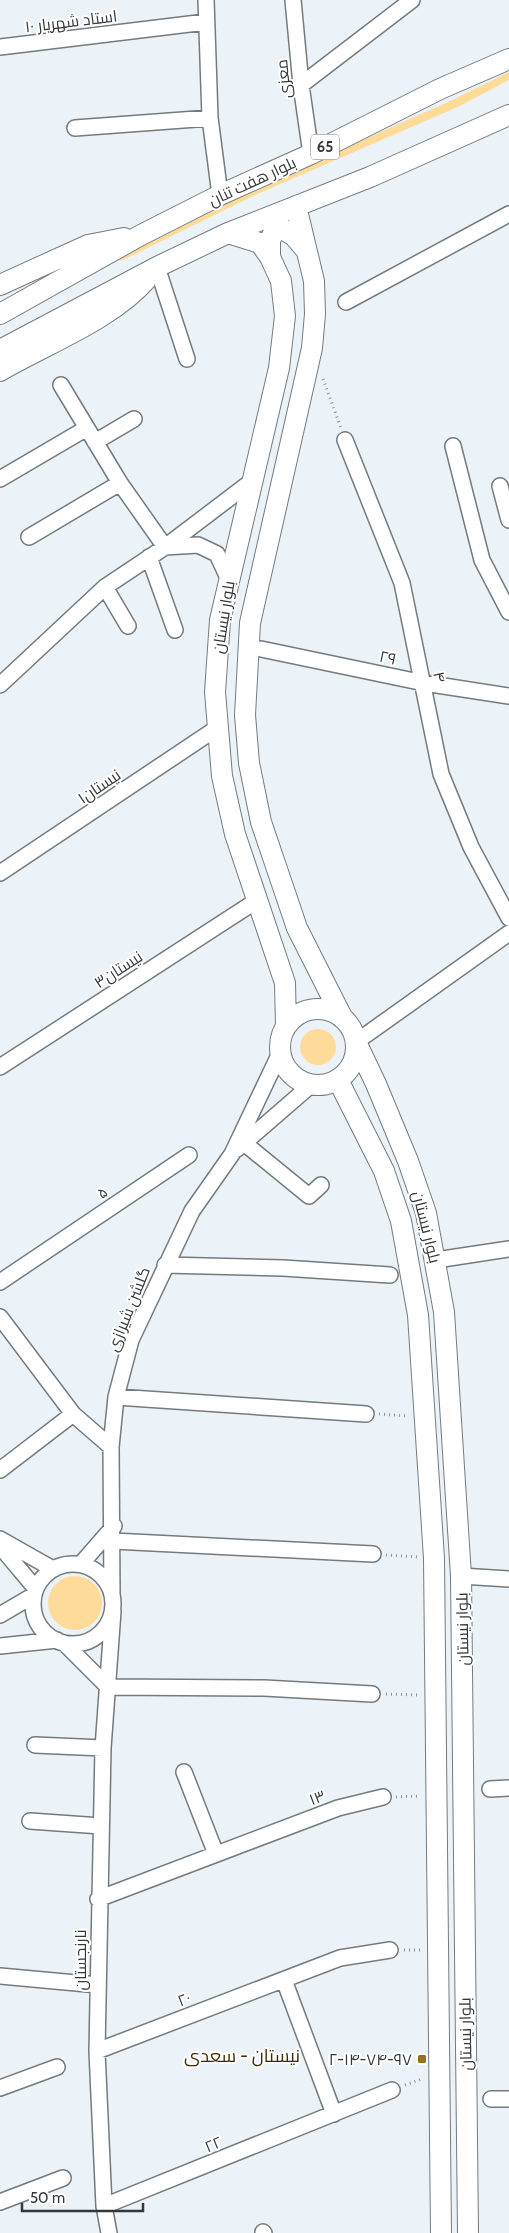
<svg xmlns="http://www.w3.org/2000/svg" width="509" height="2233" viewBox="0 0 509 2233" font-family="Cabin,Cairo,sans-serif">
<rect width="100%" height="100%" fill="#ebf3f8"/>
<path fill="#fedb98" d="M509 72V80L460 106 255 195 121 261 116 255 246 192 450 101Z
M300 1047a18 18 0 1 1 36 0a18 18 0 1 1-36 0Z
M48 1603a27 27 0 1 1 54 0a27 27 0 1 1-54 0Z"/>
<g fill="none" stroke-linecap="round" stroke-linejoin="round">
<g stroke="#747b7f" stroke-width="18">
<path id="minor" d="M206 0 210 118 220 195
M293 0 301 85 311 154
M0 47 206 22
M301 85 412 0
M75 128 210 118
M157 267 187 359
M346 302 509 214
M61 385 120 483 165 547
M345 440 402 583 441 774 471 847 509 918
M95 442 134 419
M453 446 482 560 509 612
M0 479 87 428
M500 486 509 520
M29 537 120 483
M165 547 198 545 217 554 229 580
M149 557 175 630
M105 587 128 626
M261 649 424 683 509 696
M0 685 105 587 165 547 252 481
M0 873 217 728
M356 1042 509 933
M0 1067 256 901
M244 1143 309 1196 321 1185
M237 1149 311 1085
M436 1260 509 1249
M165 1265 283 1268 390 1275
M0 1282 189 1155
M0 1317 73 1414 111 1447
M116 1397 366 1414
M0 1470 73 1414
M0 1539 53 1569
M113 1541 373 1554
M0 1546 36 1589
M81 1564 114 1526
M33 1604a40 40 0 1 1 80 0a40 40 0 1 1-80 0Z
M461 1576 509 1579
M112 1595 111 1447 116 1397 131 1340 192 1211 232 1154 280 1053
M0 1615 34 1595
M64 1643 108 1687
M0 1646 57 1640
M108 1687 264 1688 372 1694
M35 1745 103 1748
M184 1772 216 1854
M490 1789 509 1788
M30 1821 101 1826
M98 1899 338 1808 383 1797
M0 1976 98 1985
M284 1980 334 2114
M97 2051 340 1958 390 1950
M0 2088 57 2067
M491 2099H509
M0 2202 63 2178
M104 2206 392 2090
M263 2232 264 2233
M109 2233 104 2206 97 2051 103 1748 113 1611"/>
</g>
<g stroke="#747b7f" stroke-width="22">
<path id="major" d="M296 206 314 281 315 314 312 348 250 623 245 715 249 763 261 822 297 928 342 1017
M228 233 260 243 270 257 281 281 285 316 279 368 220 620 215 692 222 776 235 834 285 983 286 1026
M270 257V240L274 232 283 229 294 236 305 249
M0 285 88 245 124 238
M0 314 141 235 220 195 311 154 440 89 509 59
M0 350 157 267 228 233 370 177 509 115
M0 371C46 344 111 320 146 280
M280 1047a38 38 0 1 1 76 0a38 38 0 1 1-76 0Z
M356 1042 376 1084 408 1161 426 1213 444 1312 461 1576 468 2233
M338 1080 384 1171 401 1221 418 1315 434 1558 441 2233"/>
</g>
<path stroke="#8e9497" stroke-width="3" stroke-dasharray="1 4" stroke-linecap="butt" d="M323 379 341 428
M379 1414 408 1416
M386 1555 418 1557
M386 1694 419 1695
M396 1797 420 1796
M404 1950H422
M405 2085 422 2079"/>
<use href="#minor" stroke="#fff" stroke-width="15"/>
<use href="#major" stroke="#fff" stroke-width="20"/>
</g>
<rect fill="#98731d" stroke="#fff" stroke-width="2" x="417" y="2054" width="10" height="10" rx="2.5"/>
<g text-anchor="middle" stroke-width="4" stroke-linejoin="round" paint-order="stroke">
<rect fill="#fff" stroke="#717474" stroke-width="1" x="311" y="134.5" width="28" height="25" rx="4"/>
<g font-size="15" font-weight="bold" fill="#343839">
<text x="325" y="152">65</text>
</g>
<g font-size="16" fill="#343839" stroke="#fff">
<text transform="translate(71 21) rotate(-7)" y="6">استاد شهریار ۱۰</text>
<text transform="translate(283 79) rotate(-96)" y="6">معزی</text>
<text transform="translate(252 181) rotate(-25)" y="6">بلوار هفت تنان</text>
<text transform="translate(223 617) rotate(-81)" y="6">بلوار نیستان</text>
<text transform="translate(388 657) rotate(12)" y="6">۲۹</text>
<text transform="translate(440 677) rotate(78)" y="6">۴</text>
<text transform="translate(99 786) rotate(-34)" y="6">۱نیستان</text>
<text transform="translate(118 969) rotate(-33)" y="6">۳نیستان</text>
<text transform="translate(102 1192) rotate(-34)" y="6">۵</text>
<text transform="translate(427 1227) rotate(76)" y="6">بلوار نیستان</text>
<text transform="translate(128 1309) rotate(-68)" y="6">گلشن شیرازی</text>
<text transform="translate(462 1629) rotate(-91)" y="6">بلوار نیستان</text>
<text transform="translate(317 1797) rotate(-21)" y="6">۱۳</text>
<text transform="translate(80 1960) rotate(-90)" y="6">نارنجستان</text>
<text transform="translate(184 1999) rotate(-21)" y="6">۲۰</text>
<text transform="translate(465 2034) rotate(-91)" y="6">بلوار نیستان</text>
<text transform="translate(213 2144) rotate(-22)" y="6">۲۲</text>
</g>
<g font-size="16" fill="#343839" stroke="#fff" text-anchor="end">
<text x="412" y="2065">۲-۱۴-۷۴-۹۷</text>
</g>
<g font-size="18" fill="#3d2b02" stroke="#fff">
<text x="242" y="2062">نیستان - سعدی</text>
</g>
</g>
<path d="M22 2203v8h121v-8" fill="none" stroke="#343839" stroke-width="2.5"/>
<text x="30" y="2203" font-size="15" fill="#343839" stroke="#ffffff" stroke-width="4" paint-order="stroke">50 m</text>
</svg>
